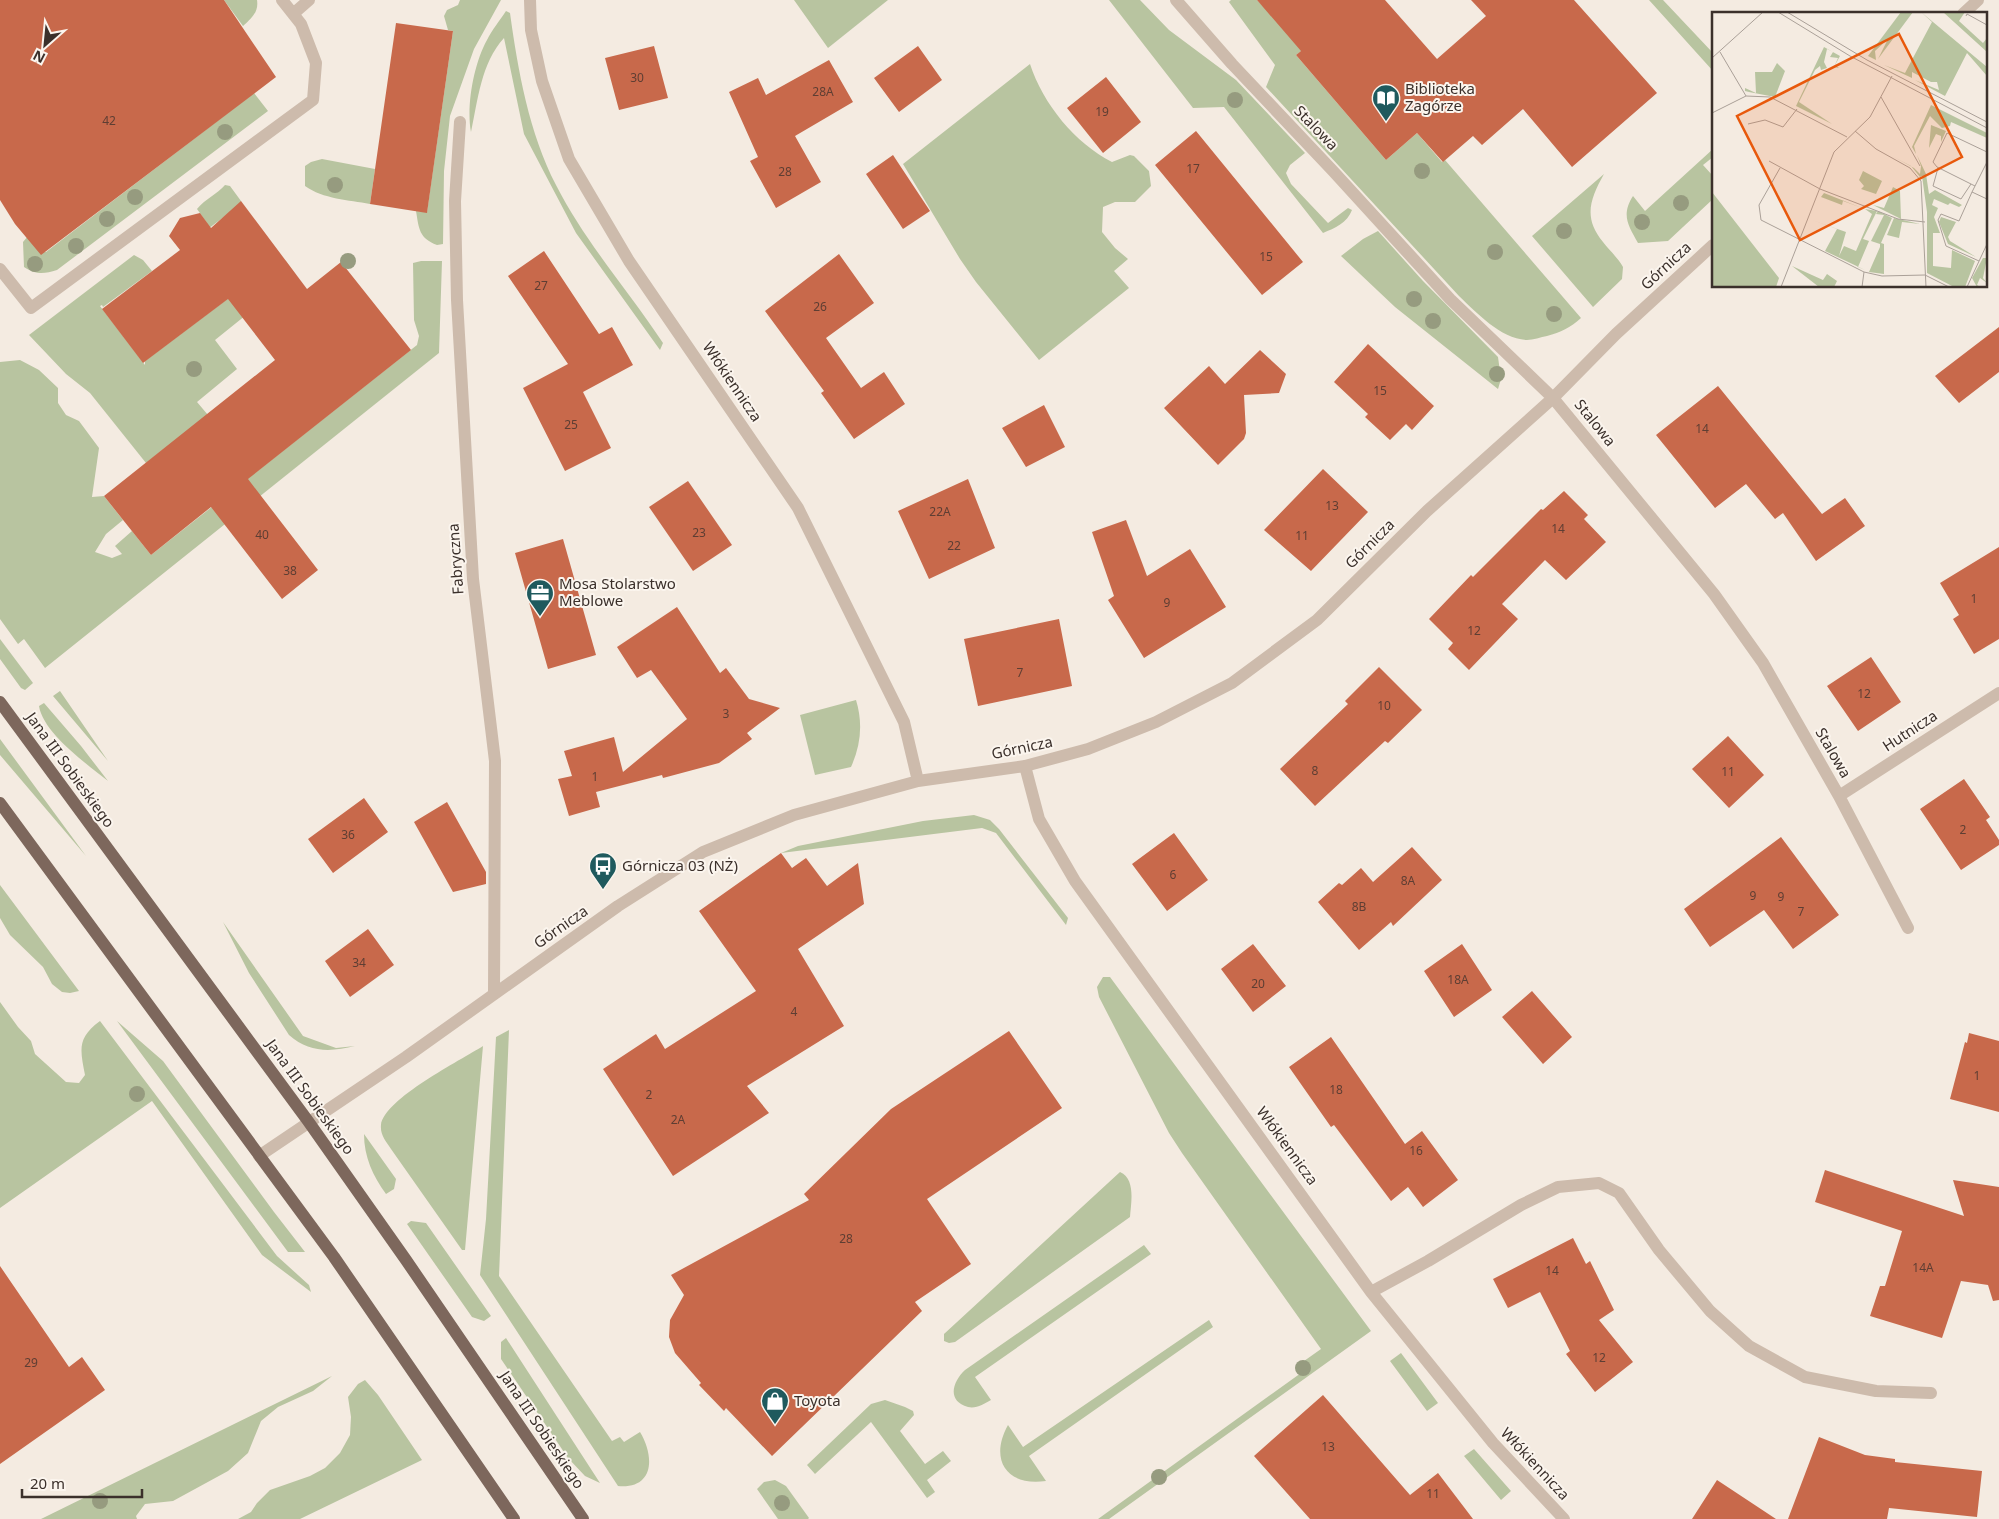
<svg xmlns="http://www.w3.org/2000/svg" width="1999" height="1519" viewBox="0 0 1999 1519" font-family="'Noto Sans',sans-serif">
<rect width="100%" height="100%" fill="#f4ebe1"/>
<path fill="#b8c4a0" d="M224 0H257C259 12 251 19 243 26Z
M460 0H501L474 49 450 116 444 171 443 244 437 245C419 238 419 229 416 211L427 212 453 31 448 30 444 16 447 10 458 5Z
M794 0H888L828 48Z
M1109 0H1140L1169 30 1236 80 1305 153 1290 165 1286 173 1291 184 1328 223 1348 208 1352 210C1347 223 1335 228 1323 233L1224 107 1193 108Z
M1231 0H1257L1305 48 1296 55 1386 160 1417 133 1442 162 1445 160 1581 318C1570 328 1561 332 1547 336 1541 337 1533 340 1527 340 1501 339 1477 313 1459 296L1266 87 1275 65 1229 2Z
M1649 0H1663L1713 53V71Z
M506 11 510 13C518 71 529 133 556 185 585 242 628 290 663 343L660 350 576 233 524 134 504 38C481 63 478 100 471 132 466 106 474 63 487 40 492 30 500 20 506 11Z
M1030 64C1043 104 1075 143 1112 162L1130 155 1134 156 1149 171 1151 186 1135 202H1115L1103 207 1102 232 1115 248 1128 259 1114 271 1129 288 1039 360 976 282 960 259 903 164Z
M254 93 268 111 57 270C44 274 36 275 24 267L23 242 28 236 39 250 46 252Z
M1713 149V157L1703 165 1713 176V199L1668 241 1638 243C1628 225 1621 215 1633 196L1645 211Z
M322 159 375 169 370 204C349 200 323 199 305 186V166L311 162Z
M1604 174C1590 199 1583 218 1603 242 1610 251 1618 258 1623 267L1622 279 1593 307 1532 236Z
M225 185 230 186 241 201V204L188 244 207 223 197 209C205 199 217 194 225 185Z
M1378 231 1423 281 1498 357 1501 379 1498 389 1395 307 1341 256 1363 239Z
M134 255 143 260 152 271 103 307 102 305 100 306 145 365V361L282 258 286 261 296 275 215 340 237 369 197 402 208 415 146 463 90 393 66 374 29 335Z
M421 261H442L439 353 45 668 24 639 18 644 0 619V362L20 360 39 370 58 388V403L66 415 79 421 99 448 92 497 104 496 123 520 106 534 95 552 112 558 122 554 115 546 132 531 151 555 417 345 419 336 414 320 413 263Z
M0 639 33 683 25 690 21 688 0 659Z
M60 691 108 761 53 696Z
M856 700C863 723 861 745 851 767L815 775 800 715Z
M44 703 81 746 108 781C88 765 43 733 39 706Z
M0 739 86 856 0 755Z
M974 815 990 820 999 829 1068 918 1066 925 996 833 982 828 781 853 798 846 923 821Z
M0 885 79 991 70 993 62 992 52 984 43 967 10 935 0 918Z
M223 922 303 1036 336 1048 355 1046C331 1052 309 1053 289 1035L249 973Z
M1103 977H1110L1371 1331 1109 1519H1098L1301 1373 1297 1366 1321 1349 1182 1153 1169 1133 1099 997 1097 987Z
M0 1002 18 1027 31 1041 35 1054 66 1082 79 1083 85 1075C80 1049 77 1038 100 1021L277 1256 309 1285 311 1292 262 1255 152 1101 0 1208Z
M117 1021 163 1061 274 1212 305 1252H288Z
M509 1030 499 1276 612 1441 620 1437 624 1442 640 1432C655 1457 654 1489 618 1486L480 1275 486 1219 496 1037Z
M483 1046 465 1250H462L391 1149C386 1141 380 1135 381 1125 384 1099 461 1060 483 1046Z
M364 1134 396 1179 394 1189 386 1194C373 1176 364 1157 364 1134Z
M1120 1172C1136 1179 1131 1203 1130 1217L955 1342 949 1343 944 1341V1334Z
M411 1221 426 1223 491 1316 484 1321 472 1317 407 1224Z
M1144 1245 1151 1254 975 1377 991 1400C984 1404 976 1409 968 1407 946 1401 953 1381 965 1370Z
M1209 1320 1213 1327 1029 1456 1046 1481C1006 1487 989 1459 1008 1425L1023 1447Z
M506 1338 600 1483 585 1476 568 1458 501 1359V1342Z
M1401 1353 1438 1403 1427 1411 1390 1361Z
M332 1376 313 1391 278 1407 261 1421 248 1453 228 1471 173 1501 145 1504 136 1516 137 1519H41Z
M365 1380 378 1395 422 1460 300 1519H238L251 1512 257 1503 270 1490 310 1476 325 1468 340 1453 350 1435 351 1417 348 1397 358 1384Z
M885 1400 905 1407 913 1411 914 1415 900 1431 925 1464 943 1451 951 1461 927 1480 935 1492 927 1498 871 1422 815 1474 807 1465 871 1404Z
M1474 1449 1511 1491 1501 1500 1464 1456Z
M775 1480 786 1486 809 1518 808 1519H778L757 1489 764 1482Z"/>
<path fill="#c8694b" d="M0 0H224L276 77 41 255 15 224 0 200Z
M1257 0H1385L1437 59 1486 16 1471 0H1574L1657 93 1572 167 1523 109 1482 145 1473 136 1443 162 1417 133 1386 160 1296 55 1301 51Z
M396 23 453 31 427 213 370 204Z
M654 46 668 98 619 110 605 58Z
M918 46 942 80 899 112 874 78Z
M829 60 853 102 795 136 821 182 776 208 750 161 758 157 729 92 758 78 766 95Z
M1106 77 1141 122 1103 153 1067 108Z
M1196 131 1303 262 1262 295 1155 165Z
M893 155 930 211 903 229 866 174Z
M241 201 307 289 341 262 411 350 248 479 318 570 282 599 211 507 151 555 104 496 275 360 228 299 143 363 102 309 180 250 169 236 180 218 200 213 211 228Z
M544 251 599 334 612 327 633 365 583 392 611 448 565 471 523 388 568 364 508 276Z
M839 254 874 303 826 338 861 388 884 372 905 404 854 439 821 393 824 391 765 311Z
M1999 327V372L1959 403 1935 376Z
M1368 344 1434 406 1412 430 1406 424 1390 440 1365 417 1368 414 1334 382Z
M1260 350 1286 374 1279 393 1244 395 1246 433 1244 439 1218 465 1164 408 1209 366 1225 384Z
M1718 386 1822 514 1845 498 1865 526 1816 561 1783 513 1775 519 1746 484 1715 508 1656 435Z
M1044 405 1065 447 1026 467 1002 428Z
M1323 469 1368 512 1311 571 1264 530Z
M968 479 995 548 929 579 898 511Z
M688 481 732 545 693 571 649 507Z
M1564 491 1588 515 1584 519 1606 542 1566 580 1545 560 1502 604 1518 619 1469 670 1448 649 1453 643 1429 619 1471 575 1473 577 1541 509 1543 510Z
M1126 520 1147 576 1190 549 1226 607 1144 658 1108 600 1114 596 1092 532Z
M563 539 596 655 548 669 515 553Z
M1999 547V639L1974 654 1953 619 1959 615 1940 583Z
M677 607 720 673 726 668 749 699 780 708 747 733 752 739 719 763 663 778 662 775 596 792 600 807 569 816 558 779 572 776 564 751 614 737 623 772 687 719 651 670 637 678 617 647Z
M1059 619 1072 686 978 706 964 639Z
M1871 657 1901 702 1858 731 1827 686Z
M1379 667 1422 710 1388 743 1385 741 1315 806 1280 769 1348 704 1345 701Z
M1728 736 1764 775 1729 808 1692 769Z
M1964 779 1990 817 1986 820 1999 840V845L1961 870 1920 809Z
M364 798 388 832 333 873 308 839Z
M447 802 486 872V884L453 892 414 822Z
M1174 833 1208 880 1167 911 1132 864Z
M1781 837 1839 915 1793 949 1764 910 1710 947 1684 909Z
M1412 847 1442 880 1393 926 1391 922 1359 950 1318 902 1339 883 1342 885 1361 868 1373 882Z
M781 853 792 868 806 858 827 886 858 863 864 904 798 949 844 1026 747 1086 769 1113 673 1176 603 1069 656 1034 665 1049 756 991 699 911Z
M368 929 394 965 350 997 325 961Z
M1253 944 1286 986 1253 1012 1221 969Z
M1462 944 1492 990 1454 1017 1424 971Z
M1532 991 1572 1037 1543 1064 1502 1017Z
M1009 1031 1062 1108 927 1199 971 1264 915 1302 922 1311 772 1456 726 1408 724 1411 699 1385 701 1383 675 1353 669 1337 670 1320 684 1295 671 1275 809 1200 804 1194 891 1109Z
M1969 1033 1999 1041V1112L1950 1099 1965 1042 1967 1043Z
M1331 1037 1405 1144 1422 1131 1458 1180 1423 1207 1408 1187 1391 1201 1334 1125 1331 1127 1289 1067Z
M1825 1170 1964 1216 1953 1180 1999 1187V1300L1993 1301 1988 1285 1961 1281 1942 1338 1870 1316 1880 1286H1885L1902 1231 1815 1202Z
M1573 1238 1586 1264 1590 1261 1614 1310 1599 1320 1633 1362 1595 1392 1566 1354 1570 1351 1540 1292 1508 1308 1493 1279Z
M0 1266 69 1367 82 1357 105 1390 0 1464Z
M1323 1395 1410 1495 1438 1473 1473 1519H1310L1254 1456Z
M1819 1437 1865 1455 1895 1459V1462L1982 1471 1977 1517 1889 1508 1887 1519H1788Z
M1717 1480 1776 1519H1692Z"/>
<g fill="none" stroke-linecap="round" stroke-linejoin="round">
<path stroke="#cdbbac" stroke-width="12" d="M530 0 531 30 542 81 569 159 629 261 798 508 904 722 918 781
M1176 0 1232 64 1333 171 1450 299 1553 398 1714 594 1763 663 1839 796 1908 928
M293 14 309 0
M1963 14 1978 0
M460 122 455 201 457 300 473 579 495 761 494 994
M0 269 31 308 313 100 316 63 301 24 282 0
M1025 766 1039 819 1075 881 1371 1292 1493 1443 1564 1519
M1839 796 1999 693
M259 1156 406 1057 618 906 703 852 794 815 918 781 1025 766 1088 749 1156 722 1232 683 1317 620 1427 511 1553 398 1616 334 1713 245
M1371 1292 1428 1261 1521 1205 1558 1187 1599 1183 1619 1193 1659 1250 1710 1311 1749 1346 1805 1377 1876 1391 1931 1393"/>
<path stroke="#7d675c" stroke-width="12" d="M0 702 308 1121 406 1260 583 1519
M0 803 334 1257 514 1519"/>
</g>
<g fill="#969b7f">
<circle cx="1235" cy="100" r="8"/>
<circle cx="225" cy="132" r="8"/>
<circle cx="1422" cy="171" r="8"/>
<circle cx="335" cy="185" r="8"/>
<circle cx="135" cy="197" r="8"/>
<circle cx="1681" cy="203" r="8"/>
<circle cx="107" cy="219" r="8"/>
<circle cx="1642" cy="222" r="8"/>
<circle cx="1564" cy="231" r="8"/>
<circle cx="76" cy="246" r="8"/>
<circle cx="1495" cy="252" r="8"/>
<circle cx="348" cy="261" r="8"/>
<circle cx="35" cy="264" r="8"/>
<circle cx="1414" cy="299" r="8"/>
<circle cx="1554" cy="314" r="8"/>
<circle cx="1433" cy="321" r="8"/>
<circle cx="194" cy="369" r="8"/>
<circle cx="1497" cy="374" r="8"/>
<circle cx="137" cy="1094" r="8"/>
<circle cx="1303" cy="1368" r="8"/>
<circle cx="1159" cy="1477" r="8"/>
<circle cx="100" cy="1501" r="8"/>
<circle cx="782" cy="1503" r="8"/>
</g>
<defs>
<g id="library-pin" transform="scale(1.4375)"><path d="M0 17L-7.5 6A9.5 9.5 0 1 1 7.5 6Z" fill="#1f5a5e" stroke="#fbf5ee"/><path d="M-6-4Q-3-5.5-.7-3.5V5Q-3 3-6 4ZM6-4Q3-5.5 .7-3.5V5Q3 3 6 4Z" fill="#fff"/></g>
<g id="office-pin" transform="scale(1.4375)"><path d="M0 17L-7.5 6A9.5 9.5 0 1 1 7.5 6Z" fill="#1f5a5e" stroke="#fbf5ee"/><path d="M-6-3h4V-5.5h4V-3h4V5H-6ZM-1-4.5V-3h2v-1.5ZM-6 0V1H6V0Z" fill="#fff"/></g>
<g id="bus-pin" transform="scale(1.4375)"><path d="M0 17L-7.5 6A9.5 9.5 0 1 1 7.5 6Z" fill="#1f5a5e" stroke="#fbf5ee"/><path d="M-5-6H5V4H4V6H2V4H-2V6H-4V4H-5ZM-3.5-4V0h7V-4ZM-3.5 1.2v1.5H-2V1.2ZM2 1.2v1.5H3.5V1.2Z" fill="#fff"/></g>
<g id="shop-pin" transform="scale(1.4375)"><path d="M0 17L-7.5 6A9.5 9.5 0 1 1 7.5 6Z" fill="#1f5a5e" stroke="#fbf5ee"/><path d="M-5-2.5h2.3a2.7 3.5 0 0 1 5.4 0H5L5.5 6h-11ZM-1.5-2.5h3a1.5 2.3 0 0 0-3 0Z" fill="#fff"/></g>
</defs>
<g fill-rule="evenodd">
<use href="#library-pin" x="1386" y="98"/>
<use href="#office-pin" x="540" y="593"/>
<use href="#bus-pin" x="603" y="866"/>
<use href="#shop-pin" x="775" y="1401"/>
</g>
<g text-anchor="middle" stroke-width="4" stroke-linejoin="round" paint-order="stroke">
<g font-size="12" fill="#5e3e33">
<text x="637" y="82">30</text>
<text x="823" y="96">28A</text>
<text x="1102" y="116">19</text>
<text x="109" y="125">42</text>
<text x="1193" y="173">17</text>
<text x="785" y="176">28</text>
<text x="1266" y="261">15</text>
<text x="541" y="290">27</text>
<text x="820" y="311">26</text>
<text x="1380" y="395">15</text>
<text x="571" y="429">25</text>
<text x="1702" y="433">14</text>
<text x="1332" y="510">13</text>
<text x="940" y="516">22A</text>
<text x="1558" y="533">14</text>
<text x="699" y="537">23</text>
<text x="262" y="539">40</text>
<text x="1302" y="540">11</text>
<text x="954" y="550">22</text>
<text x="290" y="575">38</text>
<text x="1974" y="603">1</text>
<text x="1167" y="607">9</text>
<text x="1474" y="635">12</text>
<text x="1020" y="677">7</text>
<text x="1864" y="698">12</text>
<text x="1384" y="710">10</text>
<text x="726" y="718">3</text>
<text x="1315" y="775">8</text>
<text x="1728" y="776">11</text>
<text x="595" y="781">1</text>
<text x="1963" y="834">2</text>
<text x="348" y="839">36</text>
<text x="1173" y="879">6</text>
<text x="1408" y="885">8A</text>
<text x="1753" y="900">9</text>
<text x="1781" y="901">9</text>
<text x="1359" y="911">8B</text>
<text x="1801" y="916">7</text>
<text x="359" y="967">34</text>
<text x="1458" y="984">18A</text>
<text x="1258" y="988">20</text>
<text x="794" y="1016">4</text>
<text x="1977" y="1080">1</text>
<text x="1336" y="1094">18</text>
<text x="649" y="1099">2</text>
<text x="678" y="1124">2A</text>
<text x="1416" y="1155">16</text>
<text x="846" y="1243">28</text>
<text x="1923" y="1272">14A</text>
<text x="1552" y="1275">14</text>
<text x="1599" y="1362">12</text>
<text x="31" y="1367">29</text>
<text x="1328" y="1451">13</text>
<text x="1433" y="1498">11</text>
</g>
<g font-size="15" fill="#3b302b" stroke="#fbf5ee" text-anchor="start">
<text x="1405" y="94">Biblioteka<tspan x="1405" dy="17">Zagórze</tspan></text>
<text x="559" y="589">Mosa Stolarstwo<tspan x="559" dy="17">Meblowe</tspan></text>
<text x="622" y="871">Górnicza 03 (NŻ)</text>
<text x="794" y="1406">Toyota</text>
</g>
<g font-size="15" fill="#3b302b" stroke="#fbf5ee">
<text transform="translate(1316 128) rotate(46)" y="5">Stalowa</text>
<text transform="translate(1666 266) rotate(-43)" y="5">Górnicza</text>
<text transform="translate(732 382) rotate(56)" y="5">Włókiennicza</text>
<text transform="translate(1595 423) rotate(51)" y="5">Stalowa</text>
<text transform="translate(1370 544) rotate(-45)" y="5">Górnicza</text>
<text transform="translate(456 559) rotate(-94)" y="5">Fabryczna</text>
<text transform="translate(1910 731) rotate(-33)" y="5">Hutnicza</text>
<text transform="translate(1022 748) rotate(-12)" y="5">Górnicza</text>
<text transform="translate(1833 753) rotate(60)" y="5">Stalowa</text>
<text transform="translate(70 770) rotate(54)" y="5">Jana III Sobieskiego</text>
<text transform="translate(561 927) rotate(-35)" y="5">Górnicza</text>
<text transform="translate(310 1097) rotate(54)" y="5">Jana III Sobieskiego</text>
<text transform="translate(1287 1146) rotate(54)" y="5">Włókiennicza</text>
<text transform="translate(542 1430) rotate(56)" y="5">Jana III Sobieskiego</text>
<text transform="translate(1535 1464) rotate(47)" y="5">Włókiennicza</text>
</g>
</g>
<g transform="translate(1712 12)">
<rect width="275" height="275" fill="#f4ebe1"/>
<path d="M189 0H201L166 47 176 27 163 39 164 48 156 44ZM209 0 275 55V64L255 41 233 84 203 68 227 78 225 70H219L200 60V66L172 53 193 61 220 10ZM231 0H253L247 9 271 31 275 26V40ZM112 35 128 44 123 53 127 56 122 55 126 46 118 45 121 40 115 37 112 50 115 56 109 58 108 54 103 58 87 90 120 112 84 94ZM65 51 73 59 63 85 37 80 33 79V76L44 81 43 60H60ZM219 93 275 121V126L239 110 238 114 230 116 218 104 202 134 204 142 200 135ZM219 113 234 119 229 130V124L224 122 217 136ZM205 143 214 162 217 182 223 178 250 193 247 195 238 191 236 193 222 187 220 193 226 196 222 205 228 221H221V254L239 256 240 238 263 249 253 275H242L215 261V200L210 164 208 165 199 154 182 145 202 156 208 162 209 154ZM151 159 170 169 164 182 149 177 152 174 147 168ZM181 175 188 179 189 207 161 193 172 196ZM0 180 67 266 64 275H0ZM112 181 150 196 131 189 130 193 109 185ZM153 197 165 199 151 227 157 229 146 255 153 258 113 239 125 217 100 208 134 220 127 244 132 234 144 239 160 202ZM166 199 180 206 169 231 172 232V262L157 260 168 235V232L159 229 172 203 164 202ZM229 205 244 210 236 225 238 229 264 245 236 232 227 210ZM182 206 208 212 190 210 187 226 175 223ZM271 246H275L271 266 275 271 268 266 265 273 268 275H265L260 266ZM80 254 111 268 115 262 125 269 122 275H107Z" fill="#b8c4a0"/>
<path fill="none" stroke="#aaa098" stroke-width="1" d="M66 0 138 44 275 116M75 0 155 48 275 110M254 4 255 2 275 13M8 40 34 84M0 46 51 0M169 85 208 154M0 101 34 84 58 85 135 125M36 112 53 108 71 115 85 97M143 119 164 137 198 156 209 169 214 275M57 149 108 177 186 207 213 210M275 150 260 180 275 187M68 156 47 193 49 208 152 260 170 264 213 263 237 275M226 156 221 174 249 187 259 172M263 174 225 155 221 150 235 121 275 140M260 180 247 209 229 202 226 208 234 234 267 249M69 275 122 140 158 105 180 64M150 275 152 260M255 275 275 232"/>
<path fill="#e8590c" fill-opacity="0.15" stroke="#e8590c" stroke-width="2.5" d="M187 22 250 145 88 228 25 104Z"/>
<rect width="275" height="275" fill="none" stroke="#3b302b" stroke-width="2.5"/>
</g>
<g transform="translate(45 45) rotate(207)" stroke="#fbf5ee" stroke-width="4" paint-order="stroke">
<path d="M0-4L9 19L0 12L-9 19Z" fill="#3b302b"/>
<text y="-8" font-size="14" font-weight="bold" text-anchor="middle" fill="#3b302b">N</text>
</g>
<path d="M22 1489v8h120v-8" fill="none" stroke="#3b302b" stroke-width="2.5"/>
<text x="30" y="1489" font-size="15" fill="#3b302b" stroke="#fbf5ee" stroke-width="4" paint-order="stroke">20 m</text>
</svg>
